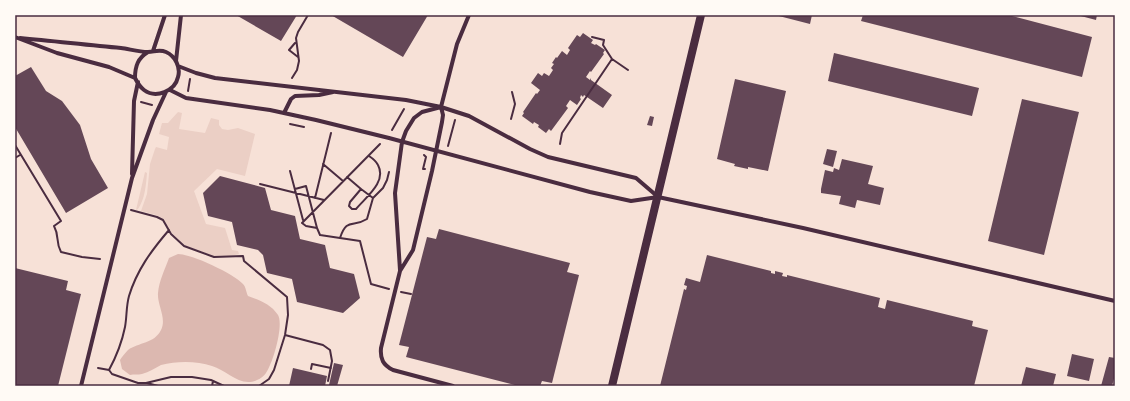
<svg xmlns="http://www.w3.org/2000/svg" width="1130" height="401" viewBox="0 0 1130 401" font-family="Mulish,sans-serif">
<rect width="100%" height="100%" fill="#f7e1d7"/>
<path fill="#ebcfc5" d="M178 112 182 113 179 129 205 133 211 118 219 120V125L222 129 228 130 238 128 255 134 245 176 217 169 194 191 206 224 225 228 232 250 238 251 239 254 227 257H216L184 245 172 233 162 218 156 215 141 211 147 194 150 164 155 149 156 147 167 150 169 137 159 134 162 123H168Z
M145 172 147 173C146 185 145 199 138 209L136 210Z"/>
<path fill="#dcb8b0" d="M178 254C192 254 234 274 243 284 246 287 246 292 248 296 259 300 271 304 278 315 284 325 273 363 266 373 264 376 260 379 257 380 240 388 227 370 212 366 197 361 177 361 161 365 155 368 149 372 142 374 138 375 134 374 130 375L122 369 120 360C122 357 125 353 128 350 139 342 154 344 161 330 167 318 157 305 158 293 159 281 165 269 169 258Z"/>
<path fill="#644757" d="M236 15H297L281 41Z
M331 15H428L403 57Z
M775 15H812L810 24Z
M863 15H1008L1092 37 1082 77 861 21Z
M1077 15H1097L1096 20Z
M583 33 593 40 591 43 595 45 596 44 605 50 603 53 604 54 591 72 590 71 586 77 590 80 591 78V80L612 95 603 108 584 95 583 97 581 95 580 98 581 99 577 105 570 100 566 106 568 108 551 131 549 129 546 133 538 127 539 125 534 122 533 124 522 116 524 113 523 112 536 93 537 94 540 90 531 83 538 73 542 76 544 73 549 76 553 70 551 68 554 64 552 63 556 57 557 58 562 51 567 55 570 50 568 48 577 35 580 37Z
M834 53 979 88 972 116 828 81Z
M31 67 46 91 62 101 80 125 91 159 108 188 66 213 15 127V76Z
M735 79 786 91 768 171 748 167V169L734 166 735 164 717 159Z
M1022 99 1079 112 1044 255 988 241Z
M650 116 654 117 652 126 647 125Z
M827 149 837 151 833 167 823 164Z
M842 159 873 166 868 184 884 188 880 205 857 200 855 208 839 204 841 196 821 193V189L825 170 833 172 834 168 839 170Z
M220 176 265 188 271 210 295 216 300 239 325 245 330 268 354 274 360 298 343 313 297 302 292 279 267 273 263 255 258 250 237 245 232 222 208 216 203 193Z
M439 229 570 263 567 272 579 275 552 383 542 381 540 386H519L406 357 409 347 399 345 427 237 436 239Z
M707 255 771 271V273L775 274V271L783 273 782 276 787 277V275L880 298 878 307 885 309 887 300 973 321 972 326 988 330 974 386H660L684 289 686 290 687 286 684 285 686 278 700 282Z
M15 268 68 281 66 290 81 294 58 386H15Z
M1072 354 1094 359 1089 381 1067 376Z
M1109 357 1115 358V375L1112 386H1101Z
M334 363 343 365 337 386 329 385Z
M1026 367 1056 374 1053 386H1021Z
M293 368 327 376 325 386H289Z"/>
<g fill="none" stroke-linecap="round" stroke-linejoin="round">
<path stroke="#4a2c40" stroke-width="2" d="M592 37 604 40 603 45 612 59
M295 43 289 50 298 57
M292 78 297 70 299 61 296 38 298 32 308 15
M188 91 190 79
M141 102 152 105
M511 119 515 104 512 92
M290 124 304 127
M392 130 404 109
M380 144 302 223 306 226 317 228 320 235 360 241 371 284 389 289
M560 144 562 133 612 59 628 70
M15 145 61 221 54 226C60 237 55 241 61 252L82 257 100 259
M448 146 455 120
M424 155 426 157 423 169H425
M15 158 20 155
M323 164 343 181
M290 171 303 220
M347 177 361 189 350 202 349 206 352 209H356C366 197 387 182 378 165 376 161 372 158 369 156
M260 184 324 200
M295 189 306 186 317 228
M361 189 373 198
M315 198 331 133
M131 210 157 217 163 220 171 234 184 246 214 257 243 256 244 261 287 297 288 315 285 335 274 370 269 379 259 386
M340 238C347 217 353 228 367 219L373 198 383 188 387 180 389 172
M401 292 411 294
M285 335 323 345 330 350 332 361 328 381
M98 368 109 370C116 357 122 342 125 327 127 316 126 307 129 296 137 270 151 251 169 230
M311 369 312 364 331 368
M109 370 112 374 138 383H146L171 377H192L211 380 224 386
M147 383 158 386
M212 386 213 381"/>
<path stroke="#4a2c40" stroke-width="4" d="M15 37 57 53 109 67 135 78
M20 38C54 41 87 45 121 48 129 49 139 52 148 52 154 52 159 49 166 52 175 56 181 67 178 77 175 91 156 99 144 90 140 87 137 82 135 78 135 66 138 58 148 52
M153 51 165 15
M176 61 181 15
M178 66 196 73 215 78 406 100 441 107 469 116 530 149 548 157 636 178 657 196
M170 90 186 98 270 110 316 120 389 138 590 192 631 201 658 197 803 228 1115 301
M284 113 291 99 295 96 319 95 333 92
M132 174 134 101 138 82
M400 270 395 193 402 142 406 131 414 118 422 112 441 107
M81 386 132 178 153 120 166 92
M453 386 393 370C383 365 380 359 381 348L400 271 413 250 432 171 442 122 443 115 441 107 457 44 469 15"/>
<path stroke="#4a2c40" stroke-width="8" d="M612 386 701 15"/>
</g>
<rect width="1130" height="401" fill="none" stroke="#fffaf5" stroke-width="32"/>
<rect x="16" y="16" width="1098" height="369" fill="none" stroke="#4a2c40" stroke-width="1.5"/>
</svg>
